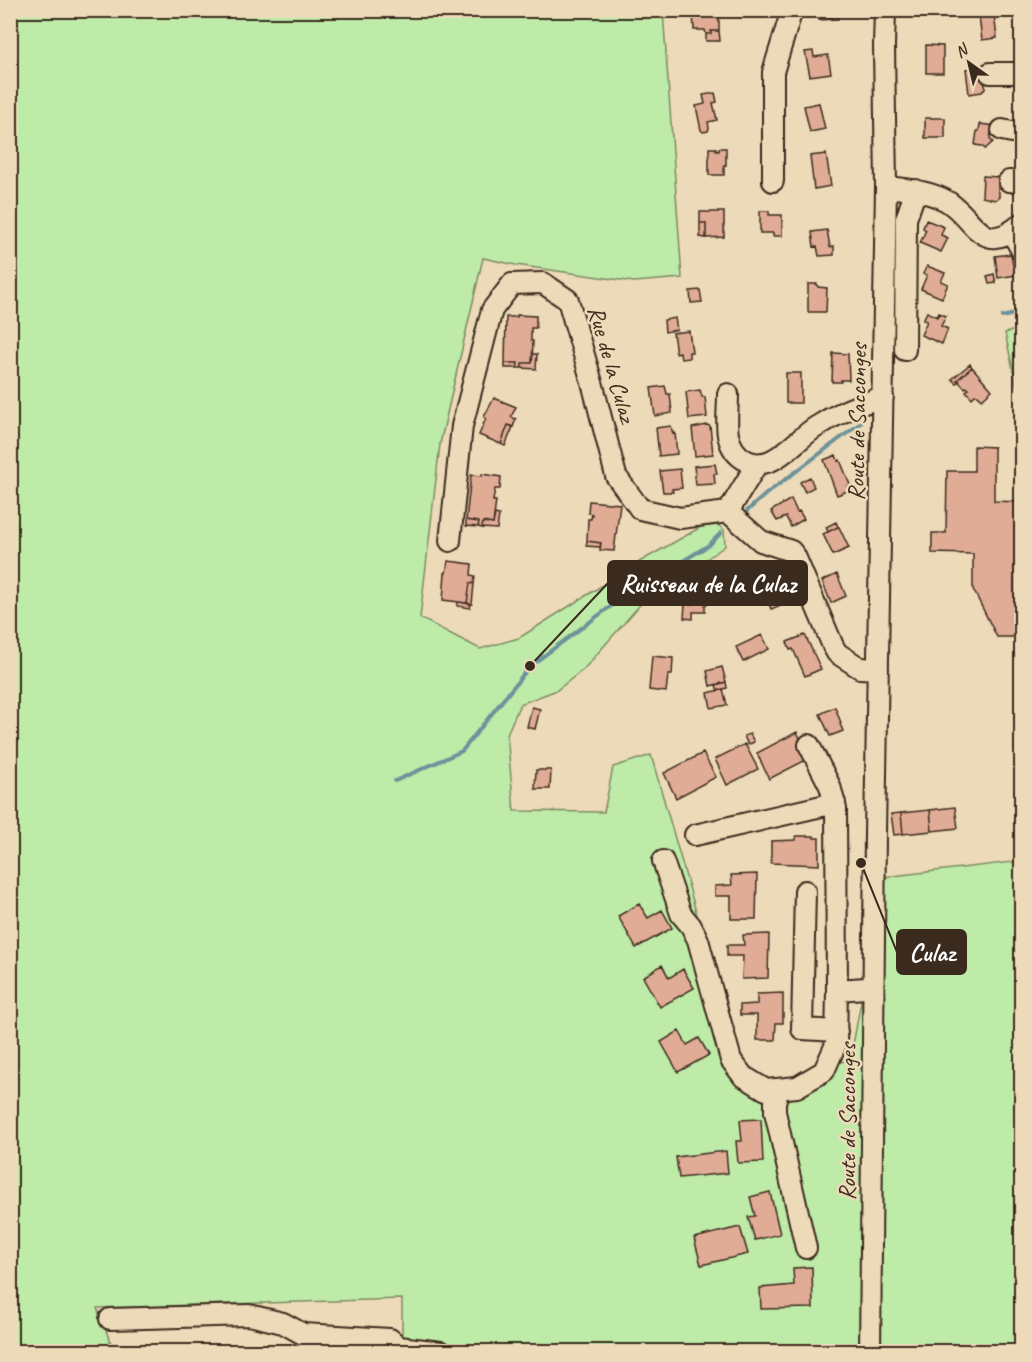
<svg xmlns="http://www.w3.org/2000/svg" width="1032" height="1362" viewBox="0 0 1032 1362" font-family="Caveat,sans-serif">
<rect width="100%" height="100%" fill="#eddab8"/>
<filter id="ink" filterUnits="userSpaceOnUse"><feTurbulence type="fractalNoise" baseFrequency=".0167" numOctaves="2"/><feDisplacementMap in="SourceGraphic" scale="12" xChannelSelector="R" yChannelSelector="G"/><feConvolveMatrix kernelMatrix="1 2 1 2 8 2 1 2 1" color-interpolation-filters="sRGB"/></filter>
<g filter="url(#ink)">
<path fill="#beeba8" stroke="#7c8a63" stroke-width="1.5" d="M10 11H663L682 278 634 282 516 265 483 258 440 444 420 618 480 649 519 638 641 561 701 527 718 525 724 530 725 546 688 572 645 599 584 669 557 690 520 704 507 734 514 811 604 812 613 767 651 755 745 1082 781 1087 832 1064 853 1059V1045L884 877 1021 861V1351H402V1299L97 1308 114 1351H11Z
M1021 328H1022L1021 400 1016 383 1005 333Z"/>
<g fill="none" stroke-linecap="round" stroke-linejoin="round">
<path stroke="#6c939a" stroke-width="4" d="M1002 317 1022 312
M747 511 766 494 862 422
M395 781 462 751 530 666 618 601 709 545 721 533"/>
</g>
<path fill="#e1ac96" stroke="#3b2a1e" stroke-width="1.5" d="M819 10H833V17L819 18Z
M833 10H837L838 19 819 20V18L833 17Z
M706 11V13H719V31H711V34H706L705 30H694L693 12Z
M994 14 997 38 982 40 979 16Z
M711 31H719L720 41H706V34H711Z
M926 45 943 46V73H926Z
M813 51 814 57 828 55 831 73 810 76 805 52Z
M981 67 983 82 985 84V88L982 92 969 94 966 69Z
M715 93 717 102 713 103 717 120 708 122 709 128 708 131 703 132 701 130 696 106 705 104 703 95Z
M819 103 825 129 810 132 804 106Z
M925 118H945V138H925Z
M980 124 995 126 994 133H991L990 139 993 142 985 149 982 146 975 145 977 131H979Z
M709 148H716V151H719V148H726V165H724V175H709Z
M826 154 831 186 814 189 810 156Z
M983 176 998 177V190L999 192V197L995 200 982 197Z
M760 211H769V215H782V236H773V233H760Z
M700 212H724V237L706 238V223H700Z
M926 220 944 227 941 235 948 238 941 252 920 243 926 230 923 228Z
M700 223H706V238L700 237Z
M827 230 830 247 834 246V255L819 256 817 246 814 247 812 232Z
M1011 254 1013 266 1022 265V274L998 278 995 256Z
M927 266 945 273 941 281 948 284 942 298 921 289 927 275 923 274Z
M994 274 996 283 989 284 987 276Z
M808 284H817L818 287 827 288 826 312H808Z
M700 290 702 302 691 303 690 291Z
M927 312 937 317 939 313 946 316 941 326 948 329 942 344 921 335 927 321 923 320Z
M517 315 536 316V328H531V341H533L532 363H522V368H517L518 363H505L506 317H517Z
M675 318 677 330 665 332 664 320Z
M689 331 692 352H689V358L681 359 680 352 676 353 673 333Z
M833 353 848 354 849 380H841V382H832Z
M533 354H537L536 369 522 368V363H532Z
M505 363H518L517 368H505Z
M970 364 972 367 957 380 959 381 956 383 952 379Z
M972 367 992 390 982 399 978 395H975L972 398 966 391 969 389 966 387 965 388 957 380Z
M786 373H801V403H786Z
M665 386 667 394H670L672 413 655 416 651 388Z
M700 390 702 397H705L707 417 689 419 686 392Z
M494 398 516 407 511 417 516 419 513 427 508 425 501 444 479 435 486 418 484 417Z
M508 425 513 427 505 446 501 444Z
M707 425 710 426 713 454 695 456 692 428Z
M671 426 673 434 675 433 677 454 659 456 656 428Z
M974 446 994 447V501L1019 502V554H1022V637H997L973 589V554L932 553V533H946L947 471H974Z
M836 455 838 461 840 460 850 485 848 486 850 490 837 495 824 460Z
M715 464 717 474H714L715 484 696 485 694 466Z
M680 469 682 488 672 489 673 492H663L660 471Z
M482 474 501 477 500 489H495L493 501H496L493 524 483 522 482 528 478 527 479 522 466 520 471 475 482 476Z
M810 477 814 487 805 492 800 482Z
M791 499 797 512 799 511 804 519 791 527 786 517 777 521 771 511Z
M589 501 620 504 614 551 600 550 601 543 587 541 588 519H591L592 514 588 513Z
M495 514 499 515 497 529 482 528 483 522 493 524Z
M466 520 479 522 478 527 466 526Z
M836 522 838 527 828 532 826 527Z
M838 527H839L849 548 833 555 823 534Z
M587 541 601 543 600 547 586 546Z
M448 561 472 564 471 575 475 576 474 584 470 583 467 603 443 600 445 573H446Z
M837 574 846 596 831 603 822 581Z
M778 582 787 603 771 609 763 588Z
M470 583 474 584 472 604 467 603Z
M693 591 708 592 707 605H705V612H693V619L684 618 685 604H693Z
M458 602 471 604 470 608 457 606Z
M762 635 769 649 743 662 736 647Z
M805 635 821 669 805 676 793 649 790 650 787 642Z
M652 656 673 658 672 675H668L666 692 649 690Z
M722 667 726 682 710 686 707 671Z
M726 682 727 688 718 691 716 685Z
M723 689 727 705 711 708 708 693Z
M532 707 540 709 535 729 527 727Z
M835 707 841 723 840 724 843 731 830 736 820 714Z
M797 732 810 758 769 779 757 753Z
M750 734 754 742 748 745 744 736Z
M745 744 758 769 727 785 715 759Z
M703 753 716 777 676 798 664 773Z
M536 770H551L550 789H535Z
M955 807 958 828 932 831 930 810Z
M930 810 932 831 903 834 901 813Z
M901 813 903 834 894 835 891 814Z
M796 836H814V838H819V865L771 863V841L796 840Z
M757 874 756 919H731V896H715V886L732 885 731 875Z
M639 904 648 918 662 910 672 928 636 948 618 916Z
M769 934 768 978 742 979 743 956H727V945H744L743 935Z
M662 965 669 978 683 969 694 988 660 1007 643 977Z
M783 993V1023H776L775 1040H757V1015H740V1005L757 1004V994Z
M679 1031 687 1045 699 1038 709 1055 678 1072 661 1042Z
M761 1119 763 1162 738 1163 736 1141H742L740 1120Z
M726 1151 728 1173 679 1178 676 1157Z
M770 1192 780 1234 755 1240 748 1217 755 1216 750 1197Z
M740 1227 748 1254 701 1265 694 1238Z
M812 1267 813 1308 761 1309 760 1288 794 1285 793 1268Z"/>
<g fill="none" stroke-linecap="round" stroke-linejoin="round">
<g stroke="#3b2a1e" stroke-width="24">
<path id="minor" d="M990 73H1022
M1002 130 1022 134
M773 181V72L792 10
M1009 181 1022 182
M886 187C907 189 927 191 945 200 974 215 981 260 1022 223
M1011 231 1022 251
M905 350 906 219 916 190
M728 394C728 407 726 423 728 435 733 459 755 471 776 458 791 449 802 436 816 427 837 413 859 404 883 397
M728 512 761 541 791 551 795 556 833 646 837 653 860 668 878 669
M450 541 462 426 492 310 512 284 543 283 568 300 593 386 616 476 640 509 680 518 728 512 757 464
M809 745 830 786 836 809 837 990
M695 835 835 803
M663 861 681 914 691 926 698 940 731 1060 743 1076 766 1090 797 1087 824 1071 836 1044 837 990 866 988
M805 891 802 1029 837 1031
M779 1089 775 1102V1112L806 1248
M110 1319 249 1315 283 1323 303 1334 390 1339 399 1347 441 1352
M870 1352 875 834 886 187 884 46 885 10"/>
</g>
<use href="#minor" stroke="#eddab8" stroke-width="20"/>
</g>
</g>
<g text-anchor="middle" stroke-width="5" stroke-linejoin="round" paint-order="stroke">
<g font-size="24" fill="#3b2a1e" stroke="#eddab8">
<text transform="translate(612 364) rotate(74)" y="8">Rue de la Culaz</text>
<text transform="translate(857 422) rotate(-89)" y="8">Route de Sacconges</text>
<text transform="translate(847 1122) rotate(-90)" y="8">Route de Sacconges</text>
</g>
</g>
<path fill="none" stroke="#3b2a1e" stroke-width="2" d="M530 666L608 583M861 863L897 952"/>
<g fill="#3b2a1e" stroke="#eddab8" stroke-width="2">
<circle cx="530" cy="666" r="6"/>
<circle cx="861" cy="863" r="6"/>
</g>
<g fill="#3b2a1e" stroke="#3b2a1e" stroke-width="2">
<rect x="608" y="561" width="199" height="44" rx="6"/>
<rect x="897" y="930" width="69" height="44" rx="6"/>
</g>
<g font-size="26" text-anchor="middle" font-weight="bold" fill="#fff">
<text x="708" y="592">Ruisseau de la Culaz</text>
<text x="932" y="961">Culaz</text>
</g>
<rect width="1032" height="1362" fill="none" stroke="#eddab8" stroke-width="36"/>
<rect x="18" y="18" width="996" height="1326" fill="none" stroke="#3b2a1e" stroke-width="2" filter="url(#ink)"/>
<g transform="translate(969 63) rotate(326)" stroke="#eddab8" stroke-width="4.5" paint-order="stroke">
<path d="M0-4.5L10 22L0 15L-10 22Z" fill="#3b2a1e"/>
<text y="-9" font-size="16" font-weight="bold" text-anchor="middle" fill="#3b2a1e">N</text>
</g>
</svg>
